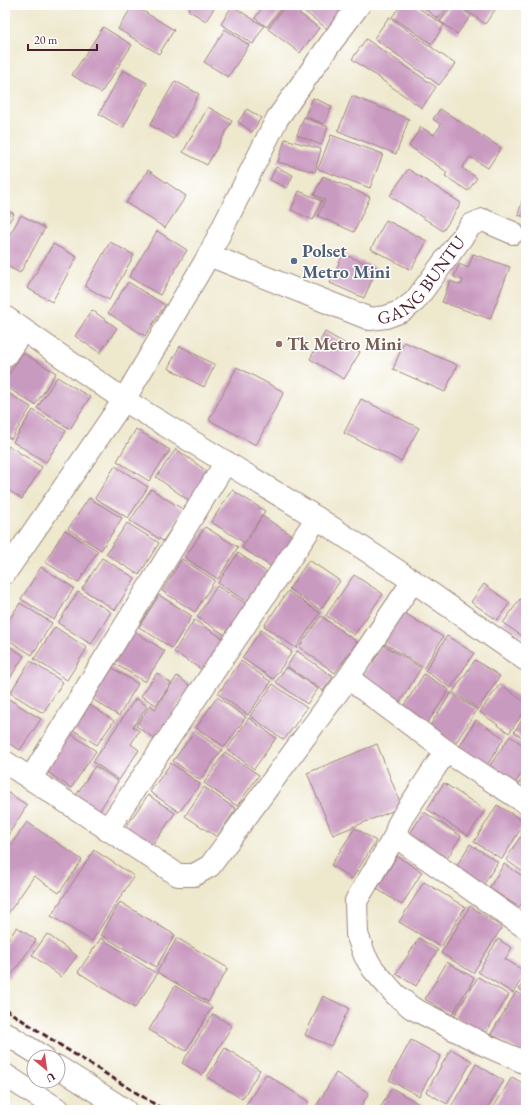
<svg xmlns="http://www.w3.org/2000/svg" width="531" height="1115" viewBox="0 0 531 1115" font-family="'EB Garamond',serif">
<rect width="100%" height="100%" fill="#fff"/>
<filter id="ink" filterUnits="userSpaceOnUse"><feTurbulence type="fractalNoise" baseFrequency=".025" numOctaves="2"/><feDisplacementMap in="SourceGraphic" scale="8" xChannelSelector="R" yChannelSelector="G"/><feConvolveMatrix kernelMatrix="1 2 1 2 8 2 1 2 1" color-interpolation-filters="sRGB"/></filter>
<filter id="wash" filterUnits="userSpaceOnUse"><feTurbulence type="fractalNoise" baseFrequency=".012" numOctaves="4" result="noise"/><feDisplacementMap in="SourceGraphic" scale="16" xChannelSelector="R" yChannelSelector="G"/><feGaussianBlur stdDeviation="0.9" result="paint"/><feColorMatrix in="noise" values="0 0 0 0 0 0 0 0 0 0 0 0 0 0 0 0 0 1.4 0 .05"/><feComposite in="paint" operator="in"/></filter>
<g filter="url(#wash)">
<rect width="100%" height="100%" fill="#eee8cd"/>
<g id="blocks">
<path fill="#c99ac0" d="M5 5H12L5 17Z
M133 5 174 30 159 54 118 29Z
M191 5H216L206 21 188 10Z
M264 5H284L267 27 255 18Z
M286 5H288L319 28 300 53 268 29Z
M296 5H339L337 9 344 14 330 31Z
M401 5H414L444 25 432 44 392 17Z
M420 5H450L438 19Z
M453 5H457L471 16 457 34 440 21Z
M459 5H494L497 7 485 24Z
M232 6 264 26 253 44 221 24Z
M389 17 455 64 439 85 374 38Z
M103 27 132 45 101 93 72 75Z
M225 29 249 45 228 77 204 62Z
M366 39 436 87 422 108 352 59Z
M123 70 147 83 123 128 99 114Z
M175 81 199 94 174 139 150 125Z
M352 96 409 119 396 154 338 131Z
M313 98 332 106 324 124 305 116Z
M208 107 232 121 207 165 183 152Z
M247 109 261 118 252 132 238 122Z
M440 109 501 148 488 168 470 157 462 168 477 178 468 191 445 176 447 172 409 146 421 127 434 135 441 125 433 119Z
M304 117 328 127 321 145 297 135Z
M331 135 383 154 370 188 318 169Z
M285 139 321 149 315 172 278 162Z
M276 167 293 175 287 188 270 180Z
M408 169 461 203 443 231 390 196Z
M148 170 186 196 165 228 126 203Z
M323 176 370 197 354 232 318 216 325 200 314 195Z
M526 187V217L518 215Z
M299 191 322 201 313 220 291 210Z
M5 208 14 214 5 228Z
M21 215 45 228 20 273 5 265V243Z
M386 220 427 241 411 270 371 249Z
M157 231 187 250 160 295 129 277Z
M110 242 134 255 109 300 85 286Z
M53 244 77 257 52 302 27 288Z
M343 254 377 268 364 298 330 283Z
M473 254 510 267 490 319 442 302 450 281 461 285 463 280 454 277 459 264 468 268Z
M128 282 165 305 145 336 108 313Z
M92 310 117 328 100 353 75 336Z
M325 332 360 352 344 379 310 359Z
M404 342 457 365 445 392 393 369Z
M180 346 215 365 204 387 168 368Z
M23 353 56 373 35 405 5 386V380Z
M237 367 284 392 256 445 209 420Z
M57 377 90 397 70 429 37 408Z
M5 391 31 407 11 439 5 435Z
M361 399 419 428 401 461 344 433Z
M33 410 66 431 46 462 13 442Z
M136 429 170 450 149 481 117 461Z
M9 446 42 467 22 499 5 488V453Z
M176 449 215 477 195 505 156 477Z
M115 466 148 487 128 518 95 498Z
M151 489 184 510 163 541 130 521Z
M232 490 265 511 245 543 211 522Z
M5 494 10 498 5 505Z
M89 498 122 518 101 550 68 529Z
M262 516 295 537 275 569 242 548Z
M127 523 159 543 139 575 106 554Z
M205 527 238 547 218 579 185 558Z
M65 530 98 551 78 583 45 562Z
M238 553 268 573 248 603 218 583Z
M102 558 135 578 115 610 82 589Z
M182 559 215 580 195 612 162 591Z
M309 560 340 581 320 610 289 589Z
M41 567 74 588 54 620 21 599Z
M354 575 383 594 354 635 326 615Z
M484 584 510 603 497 620 471 602Z
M217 586 251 607 230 638 197 617Z
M288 591 320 613 296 648 264 626Z
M78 592 111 612 91 644 58 623Z
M159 595 192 616 172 648 139 627Z
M520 599 526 603 525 638 503 623Z
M20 603 52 623 32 655 5 638V626Z
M403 612 443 637 424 668 384 643Z
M321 616 357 642 335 673 299 647Z
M194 620 227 641 207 673 174 652Z
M55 627 87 648 67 680 34 659Z
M132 630 165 651 145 682 112 662Z
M261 630 292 652 273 679 242 658Z
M447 636 474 653 451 688 425 671Z
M5 643 24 656 5 686Z
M382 644 421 668 399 704 360 680Z
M297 651 333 677 323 691 287 666Z
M475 660 500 676 478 709 453 692Z
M30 661 63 682 43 713 10 693Z
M241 661 271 682 248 715 218 694Z
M106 664 138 684 119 716 86 695Z
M286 667 318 689 307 704 276 682Z
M157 673 171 683 156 705 141 696Z
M424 674 449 690 426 725 401 710Z
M177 676 191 686 155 739 136 726 150 705 155 709Z
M273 684 307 708 284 740 250 716Z
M500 684 526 703V709L509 733 480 712Z
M451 693 477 710 455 744 429 727Z
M217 697 246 717 225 747 196 728Z
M7 698 41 719 20 750 5 741V702Z
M136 698 147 706 133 727 139 731 131 744 139 750 119 780 93 762Z
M87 703 114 721 97 745 70 728Z
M526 714V740L514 732Z
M249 718 276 738 254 769 227 749Z
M476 720 504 738 484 770 456 752Z
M195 731 222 750 200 780 173 761Z
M68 732 96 751 71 788 43 769Z
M510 736 526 747V767L514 785 488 768Z
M377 744 402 807 333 835 307 773Z
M225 752 259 775 237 806 204 783Z
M171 763 200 784 179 812 150 792Z
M95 766 118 781 95 818 71 803Z
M526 774V790L518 784Z
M444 783 485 810 468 836 427 809Z
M204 787 236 809 217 837 185 816Z
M5 791 27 805 7 837 5 835Z
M148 795 175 813 149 850 122 832Z
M497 805 525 822 502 859 474 842Z
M424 812 461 836 445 862 407 838Z
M27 822 82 860 59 893 34 876 5 918V853Z
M526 826V837L521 834Z
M355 828 376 841 352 879 331 865Z
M520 837 526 841V850L524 853 526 855V874L506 860Z
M470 844 498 862 484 884 456 867Z
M94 850 134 876 92 941 51 916Z
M397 856 422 872 402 905 377 889Z
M504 864 526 878V897L519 907 489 888Z
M424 882 465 907 441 947 399 922Z
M120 902 175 935 156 967 101 935Z
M526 903V919L519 914Z
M470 906 502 927 473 973 441 953Z
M17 927 36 940 9 979 5 976V944Z
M47 934 77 956 61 977 32 955Z
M101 938 157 974 135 1008 78 972Z
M177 938 228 968 208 1002 157 972Z
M419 938 438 950 416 986 396 974Z
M498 939 512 948 505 959 526 972 513 993 478 972Z
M447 962 474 978 452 1015 425 999Z
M478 977 509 995 485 1034 454 1016Z
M526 979V994L519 989Z
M175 986 212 1007 186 1051 149 1030Z
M516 992 526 998V1052L525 1054 491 1034Z
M323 996 349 1008 331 1046 305 1035Z
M213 1014 232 1026 202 1075 182 1063Z
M411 1040 441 1056 419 1096 389 1080Z
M225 1048 260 1070 242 1099 207 1077Z
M451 1049 472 1061 447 1104 426 1092Z
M476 1064 504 1081 486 1110H457L451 1107Z
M336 1073 369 1093 359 1110H314Z
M266 1074 309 1102 303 1110H254L246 1105Z
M512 1077 526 1085V1106L524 1110H492Z
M392 1088 429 1110H379Z"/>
</g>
</g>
<g filter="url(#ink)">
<use href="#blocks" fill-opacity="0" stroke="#9c847c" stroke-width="1"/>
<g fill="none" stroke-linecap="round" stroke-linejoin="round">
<g stroke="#9c847c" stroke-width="24">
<g id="street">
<path id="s1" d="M209 255 370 319 386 317 402 311 415 301 471 225 483 220 513 233"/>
<path d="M5 317 124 400 317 518 413 581 526 660"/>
<path d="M5 356 23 330"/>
<path d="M5 573 124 400 209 255 277 119 330 44 359 5"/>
<path d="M348 678 446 751 526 803"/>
<path d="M446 751 403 816 398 825 395 836 526 928"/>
<path d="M5 762 178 875H194L210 866 348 678 413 581"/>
<path d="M31 778 226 462"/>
<path d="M107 830 317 518"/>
<path d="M395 836 356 901 357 934 365 956 373 969 395 994 412 1008 487 1046 526 1063"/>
</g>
</g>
<g stroke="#9c847c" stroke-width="24">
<path id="highway" d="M5 1033 43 1057
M58 1067 125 1110
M5 1075 59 1110"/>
</g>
<use href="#street" stroke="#fff" stroke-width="22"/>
<use href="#highway" stroke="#fff" stroke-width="22"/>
<path stroke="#4a1f2b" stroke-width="3" stroke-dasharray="6 3" stroke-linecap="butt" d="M5 1009 63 1047 164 1110"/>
</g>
</g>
<circle fill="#5c6f8a" stroke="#fff" stroke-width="1.5" cx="294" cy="261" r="4"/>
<circle fill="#8d6e63" stroke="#fff" stroke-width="1.5" cx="279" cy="344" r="4"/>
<g text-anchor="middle" stroke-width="3" stroke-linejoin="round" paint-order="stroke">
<g font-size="18" font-weight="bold" fill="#4e5e75" stroke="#fff" text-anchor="start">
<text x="302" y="257">Polset<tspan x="302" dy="21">Metro Mini</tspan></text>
</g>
<g font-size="18" fill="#4a1f2b" stroke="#fff">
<text dy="6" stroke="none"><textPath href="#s1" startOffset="241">GANG BUNTU</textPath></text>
</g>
<g font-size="18" font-weight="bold" fill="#785e54" stroke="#fff" text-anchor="start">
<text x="287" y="350">Tk Metro Mini</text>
</g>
</g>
<rect width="531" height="1115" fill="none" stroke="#fff" stroke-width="20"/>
<g transform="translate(46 1069) rotate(151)"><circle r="19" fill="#ffffff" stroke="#b7a5aa"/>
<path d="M0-3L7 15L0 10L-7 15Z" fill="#d1495b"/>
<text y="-6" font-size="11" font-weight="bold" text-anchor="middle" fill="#4a1f2b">U</text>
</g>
<path d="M28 44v6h69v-6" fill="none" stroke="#4a1f2b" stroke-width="2"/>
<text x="34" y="44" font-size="12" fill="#4a1f2b" stroke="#ffffff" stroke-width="3" paint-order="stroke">20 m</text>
</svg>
